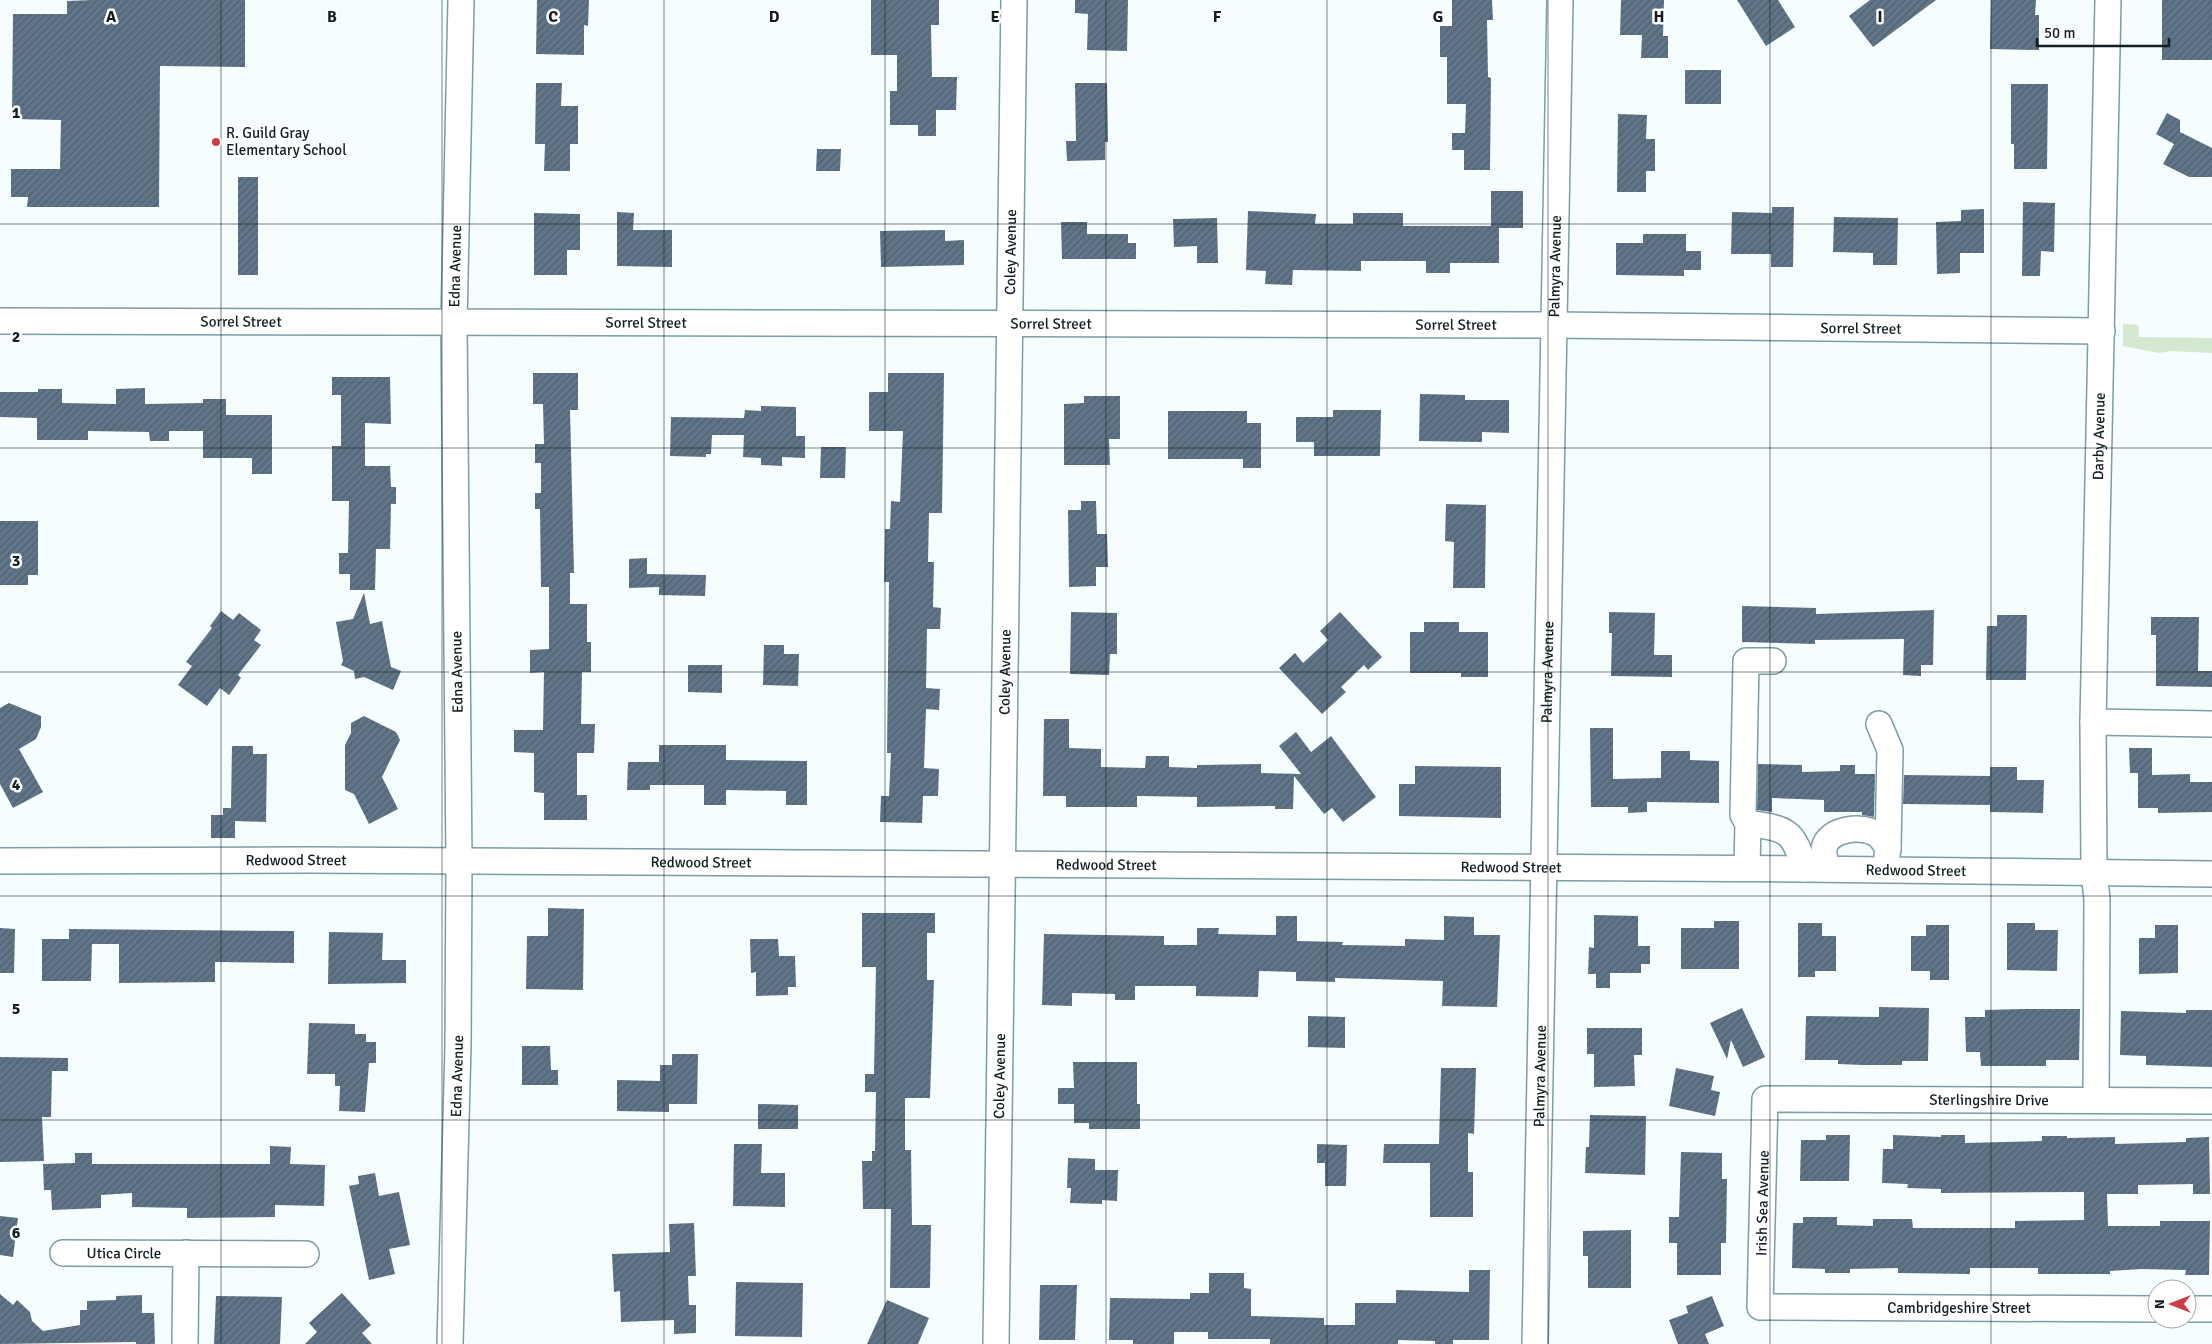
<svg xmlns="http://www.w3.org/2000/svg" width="2212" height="1344" viewBox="0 0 2212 1344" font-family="Signika,sans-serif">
<defs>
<pattern id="building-hatch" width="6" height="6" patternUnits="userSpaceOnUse" patternTransform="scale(1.25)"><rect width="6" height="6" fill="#607588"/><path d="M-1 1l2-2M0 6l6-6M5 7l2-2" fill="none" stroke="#4e5f6f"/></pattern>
</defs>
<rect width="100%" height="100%" fill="#f6fdfe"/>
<path fill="#d3e7d1" d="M2123 324 2138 325 2139 337 2212 338V353L2171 351 2159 353 2123 346Z"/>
<path fill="url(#building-hatch)" d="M92 0H245V67L160 66 159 207H27L28 197H11V169H60L61 120 12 119 13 14H67V1Z
M537 0H589L588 26 584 25V55L536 54Z
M871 0H939V25H931L932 77H957L956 110H936V136H918V125H890V91H897V55H871Z
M1075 0H1128L1127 51 1087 50 1088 14 1075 13Z
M1452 0H1492L1493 20H1487L1488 77 1491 78 1490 170H1464V150H1452V133H1465L1466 104H1447V57H1440V26H1452Z
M1621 0H1664L1663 36H1668V58H1641L1642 35H1620Z
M1737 0H1778L1795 27 1766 46Z
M1870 0H1936L1873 47 1849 16Z
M1991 0H2036L2035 15H2039V50L1990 49Z
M2162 0H2212V60H2162Z
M1685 70H1721V104H1685Z
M536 83H562L561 106H578V144H570V171H544L545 144H535Z
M1075 83H1107L1108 142H1105V160L1067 161 1066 141H1076Z
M2011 84H2048L2047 169H2014V144H2011Z
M2167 113 2180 120V132L2212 148V177H2189L2163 164 2174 144 2156 134Z
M1618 114 1647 115 1646 139H1655V171H1646V192H1617Z
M817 149H841L840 171H816Z
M238 177H258V275H238Z
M1491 191H1523V228H1499V263H1450V273H1426V261H1361V271L1293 270 1292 285 1265 284 1266 271 1246 270 1248 211 1316 214 1315 224H1353V213H1403V226H1491Z
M2023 202 2055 203 2054 252 2041 251 2040 276H2022Z
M1772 207H1794L1793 267H1771V254H1731L1732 212 1772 213Z
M1984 209V253H1960V273L1937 274 1936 222 1961 221V210Z
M617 212 634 213 633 230H672V267L617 266Z
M534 213 580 214V250H567V275H534Z
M1834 217 1898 218 1897 265H1873V253L1833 252Z
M1217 218 1218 263H1197V246L1174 247 1173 219Z
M1061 222H1087V234H1128V243H1136V259H1062Z
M945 230V241L964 240V265L881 267 880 231Z
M1643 234H1686V251H1701V270H1684V276L1616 275V243H1643Z
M533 373H578V410H570L574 573H570V604H587V642H591V672H582L581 724H595L594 753H577V795H587V820H544V793L534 792V753L514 752V730H543L544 672 530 673V650L549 649V587H541L540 509H535V493H541V463H535V444H544L543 404H533Z
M888 373H944L942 513H929L928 562H934L933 607 941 608 940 629H927L926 688 940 689 939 710 926 709 924 768 939 769 938 796H923L922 823 880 822 881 796H889L891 753H887L889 582H884L885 529H890L891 501 900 502 903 431H869V392H888Z
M332 377H390L391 424 365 423V466H390L391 487H396V504H391L390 549H376L375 590H350V574H339V553H348L349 501H332V446H341V395H332Z
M145 388V404L203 403V399H226V415H272V474H252V458H203V431H169V441H150L149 432 88 431V440H37V418L0 417V392H38V389H62V403L116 404V389Z
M1420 394 1465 395V400H1509V433L1482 432V442L1419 441Z
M1084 396H1120V439H1109L1110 465H1064V404L1084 403Z
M761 406 796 407V436H805V458L782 457V466L761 465V458L743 457 744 435H712L711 454H706V457L670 456 671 417 744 418 745 410 761 411Z
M1333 410H1381L1380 456H1314V442H1296V417H1333Z
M1168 411H1247V423H1261V468H1243V459H1168Z
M821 447H846L845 478H820Z
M1081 501H1096L1097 534H1107L1108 567H1096V586L1069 587 1068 510H1081Z
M1446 504 1486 505 1485 588H1453L1454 542 1445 541Z
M0 521H38V575H28V585H0Z
M647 558V574L706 575 705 596 659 595V587L629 588V559Z
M364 593 370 624 382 621 391 667 401 671 393 690 364 677 355 679 354 671 341 665 343 661 336 622 353 619Z
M1742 606 1816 608V614L1934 610 1933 665H1921V676L1903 675 1904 639 1815 640V644L1742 642Z
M221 611 233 620 239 613 261 630 254 640 261 645 238 675 241 678 229 695 220 688 207 706 178 685 192 666 186 662 212 628 210 626Z
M1071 612 1117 613V654H1110L1109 675 1070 674Z
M1340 612 1382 657 1368 670 1364 665 1341 687 1346 692 1322 714 1279 668 1295 653 1303 663 1328 640 1320 631Z
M1609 612 1655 613 1654 655H1672V677L1611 676 1612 633H1609Z
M1997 615H2027L2026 680H1986L1987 626H1997Z
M2151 617H2199L2198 671H2212V687L2156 686V635H2151Z
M1424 622H1459V632H1488V677H1461V673H1410V632H1424Z
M764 645H784V654H799L798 686 763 685Z
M688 665H722V693L688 692Z
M9 703 41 716V727L36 739 19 749 43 792 13 808 0 784V708Z
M364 716 396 732 400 740 382 777 398 809 369 824 354 794 345 790V745L351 733V723Z
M1044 719H1069V748L1101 749V767L1145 768 1146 756H1169V767L1197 768V765L1261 764V773L1301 774 1279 746 1296 732 1311 752 1331 736 1376 797 1343 822 1332 808 1324 814 1294 776 1293 809H1275V806L1197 807V797L1137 796V807H1066V796H1043Z
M1590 728H1613V779L1661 778V751H1690V760L1719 761V803L1647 802V812L1628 813V807H1591Z
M659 745H726V760L807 761V805H786V791L726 790V805H704V785H650V790H627L628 762H659Z
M232 746H253V754H267L266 822 235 821V838H211V815H223V808H231Z
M2129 748H2152V775L2190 774V782H2212V812L2158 813V808H2138V773H2130Z
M1758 764 1802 765V772L1840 771V765H1855V774H1875L1874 817 1862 815V812H1824V800L1772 798V812L1757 810Z
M1415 766 1501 767V818L1399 816V784H1415Z
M1990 767H2017V780H2044L2043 813 1990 812V805L1903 804 1904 775 1990 776Z
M548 908 584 909 583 990 526 989 527 936H548Z
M862 913H935V933H927V980H934L930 1098H905V1150H911L912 1225H931L930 1288H890L891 1209H863L862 1161H872V1151H875L876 1092H865V1074H874L876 967H862Z
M1594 915 1638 916V946H1650V964H1641V973H1610V988H1596V974H1588L1589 947 1594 948Z
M1276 916H1297V941L1343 942 1342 945 1405 946V939L1444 940V916L1474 917V935H1500L1497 1007 1442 1006 1443 981 1335 978V982L1296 981V972L1259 971 1258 997 1196 996V986H1135V1000H1115V994L1072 993V1006L1042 1005 1044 934 1164 936V945H1197V928H1219L1218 934 1276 935Z
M1714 921H1739V969H1681V928H1714Z
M1798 923H1822V936H1836V971H1815V977H1798Z
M2007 923H2035V930H2058L2057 971 2007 970Z
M1926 925H1949V980H1930V971H1911V936H1926Z
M2155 925H2178V973L2139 974V938H2155Z
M0 928 15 929 14 973H0Z
M69 929 294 931V963L215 962V982L119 983V944H92L91 981H42V939H69Z
M329 932 383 933 382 960H406V983L328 984Z
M750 939H778L779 956H795L796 987H788V995L756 996V972L751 973Z
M1879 1007 1929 1008 1928 1061H1902V1065H1863L1838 1064V1060H1805L1806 1016 1879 1017Z
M1742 1008 1765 1057 1743 1067 1731 1040 1727 1059 1710 1023Z
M2022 1009H2080L2079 1060H2046V1066H1981L1980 1052H1966L1965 1017H1985V1010Z
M2186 1010H2212V1067L2146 1065V1056L2120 1055 2121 1011 2186 1013Z
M1308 1016 1345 1017V1048L1308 1047Z
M309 1023 355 1024V1034H366V1042H376V1063H369L365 1112 339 1111 340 1086H335V1074H307Z
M1587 1028H1642V1055H1634L1635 1086 1594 1087V1054H1587Z
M522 1046H550L551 1070H558V1085H522Z
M672 1054H698L697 1104H669V1112L617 1111V1080L660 1081V1065H672Z
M0 1057 68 1058V1071H52L51 1117H42L44 1161 0 1162Z
M1073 1062H1137V1104H1140V1129H1089V1123H1074V1104H1058V1088H1074Z
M1441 1068H1476L1474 1134 1468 1133V1172H1473V1217H1430V1163H1383L1384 1144H1439Z
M1676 1068 1714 1076 1711 1090 1720 1092 1715 1116 1669 1106Z
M758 1104 798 1105V1129H758Z
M1590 1115 1646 1116 1645 1175 1585 1173 1586 1147H1589Z
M1826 1135H1850L1849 1181H1800L1801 1140H1826Z
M1893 1135 1941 1137V1135H1965V1143L2042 1141V1136H2067V1138L2115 1137V1144L2186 1142V1138L2209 1137 2210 1194H2193V1184L2138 1185V1194H2107L2108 1226H2160V1221H2210L2209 1275H2185L2186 1270 2141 1269 2110 1271V1274H2038V1268H1970V1274L1898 1273V1268L1850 1269V1273H1825V1269L1792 1268 1793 1223H1803V1217H1837V1225L1873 1226V1219H1912L1913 1228H2015V1221L2084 1220V1192L1941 1193V1189L1907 1188 1908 1184 1882 1183 1883 1149H1893Z
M734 1144H762L761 1173H785V1207L733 1206Z
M1317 1144 1347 1145 1346 1186H1325V1163H1317Z
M270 1146 291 1147 290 1164 325 1165 324 1206 275 1205V1217L187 1218V1208L132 1207V1193L101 1195V1208L52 1210 51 1190H44L43 1164 75 1163V1153H92V1164H270Z
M1681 1152 1722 1153V1179H1727L1726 1243H1721V1275H1677V1243H1669V1217H1679Z
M1068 1158 1095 1159V1170H1118L1117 1201 1102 1200V1204L1070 1203 1071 1188H1067Z
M375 1173 379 1196 399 1192 410 1245 389 1249 395 1274 369 1280 349 1186 359 1184 358 1176Z
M0 1216 18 1218 13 1257 0 1255Z
M694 1223 696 1276H688L689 1305H696V1333L674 1334V1320L621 1322 620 1291 614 1292 612 1254 670 1252 669 1224Z
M1631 1230V1288H1588V1256H1583V1231Z
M1469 1270H1490L1489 1340H1453V1344H1435V1341L1398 1340V1344H1270V1339H1208V1332H1174V1344H1133V1340H1109L1110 1298 1190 1299V1293H1209V1273H1244V1288L1251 1289V1316L1324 1318V1325H1355V1303H1396V1290L1469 1292Z
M736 1282 803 1283 802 1337 735 1336Z
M1040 1285H1077L1075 1340H1039Z
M342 1293 371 1325 362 1333 372 1344H305L317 1332 309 1323Z
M0 1294 13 1305 17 1300 30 1312 32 1321 43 1331 80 1325V1310H87V1301L116 1300V1296L142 1295V1313H154L155 1344H136V1342L0 1344Z
M216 1296 282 1297 280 1344H214Z
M1712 1296 1724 1326 1705 1334 1709 1344H1678L1669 1320 1688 1313 1686 1306Z
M887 1300 929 1318 918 1344H867Z"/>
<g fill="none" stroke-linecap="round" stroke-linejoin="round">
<g stroke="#7b9da4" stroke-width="28">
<g id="minor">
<path id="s1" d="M0 321 1553 325 2102 331"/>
<path d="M2093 722 2212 724"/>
<path d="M1879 724 1890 750 1888 848"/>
<path d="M1748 823 1743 815 1746 661H1773"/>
<path id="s2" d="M0 861 309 860 1804 869 2212 874"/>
<path d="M1747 868 1748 823C1786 829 1794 829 1804 869"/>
<path d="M1827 869C1826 863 1823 854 1824 849 1827 828 1864 824 1878 835 1882 838 1885 844 1888 848L1887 856"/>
<path id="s3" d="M2096 1100 2097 899 2094 872 2093 722 2108 0"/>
<path id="s4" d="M63 1253 306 1254"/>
<path id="s5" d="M2157 1309 1760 1307 1765 1099 2212 1101"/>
<path d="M2187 1309H2212"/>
<path d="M185 1344 186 1253"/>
<path id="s6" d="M450 1344 458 1046 459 861 454 323 461 0"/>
<path id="s7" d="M996 1344 1014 0"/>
<path id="s8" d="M1535 1344 1560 0"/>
</g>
</g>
<use href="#minor" stroke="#fff" stroke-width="25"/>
</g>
<path fill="none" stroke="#111f22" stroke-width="1" stroke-opacity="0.55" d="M221 0V1344M442 0V1344M664 0V1344M885 0V1344M1106 0V1344M1327 0V1344M1548 0V1344M1770 0V1344M1991 0V1344M0 224H2212M0 448H2212M0 672H2212M0 896H2212M0 1120H2212"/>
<circle fill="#cd3d45" stroke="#fff" stroke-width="2" cx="216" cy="142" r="5"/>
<g text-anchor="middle" stroke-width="5" stroke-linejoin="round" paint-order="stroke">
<g font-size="15" fill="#111f22" stroke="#fff" text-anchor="start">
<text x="226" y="138">R. Guild Gray<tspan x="226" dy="17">Elementary School</tspan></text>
</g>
<g font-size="15" fill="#111f22" stroke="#fff">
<text dy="5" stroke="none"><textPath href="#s7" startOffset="1092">Coley Avenue</textPath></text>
<text dy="5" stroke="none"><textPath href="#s6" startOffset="1078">Edna Avenue</textPath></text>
<text dy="5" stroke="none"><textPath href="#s8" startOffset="1078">Palmyra Avenue</textPath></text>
<text dy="5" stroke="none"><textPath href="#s1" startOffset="241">Sorrel Street</textPath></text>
<text dy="5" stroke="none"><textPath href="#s1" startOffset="646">Sorrel Street</textPath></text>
<text dy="5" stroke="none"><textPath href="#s1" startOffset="1051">Sorrel Street</textPath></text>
<text dy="5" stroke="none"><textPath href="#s1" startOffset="1456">Sorrel Street</textPath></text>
<text dy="5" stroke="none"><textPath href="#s1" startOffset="1861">Sorrel Street</textPath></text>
<text dy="5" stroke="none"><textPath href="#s3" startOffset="664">Darby Avenue</textPath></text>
<text transform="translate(457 672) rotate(-91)" y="5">Edna Avenue</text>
<text dy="5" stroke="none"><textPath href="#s7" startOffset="672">Coley Avenue</textPath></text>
<text dy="5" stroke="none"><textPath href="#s8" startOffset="672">Palmyra Avenue</textPath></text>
<text dy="5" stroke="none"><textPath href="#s2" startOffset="296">Redwood Street</textPath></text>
<text dy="5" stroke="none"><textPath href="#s2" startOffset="701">Redwood Street</textPath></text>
<text dy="5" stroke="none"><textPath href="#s2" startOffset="1106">Redwood Street</textPath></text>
<text dy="5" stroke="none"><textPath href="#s2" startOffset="1511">Redwood Street</textPath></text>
<text dy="5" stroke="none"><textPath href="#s2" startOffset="1916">Redwood Street</textPath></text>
<text dy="5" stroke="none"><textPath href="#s6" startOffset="268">Edna Avenue</textPath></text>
<text dy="5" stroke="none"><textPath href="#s7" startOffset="268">Coley Avenue</textPath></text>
<text dy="5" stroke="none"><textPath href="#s8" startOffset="268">Palmyra Avenue</textPath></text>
<text dy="5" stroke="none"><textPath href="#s5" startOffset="829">Sterlingshire Drive</textPath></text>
<text dy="5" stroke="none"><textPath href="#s5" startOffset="501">Irish Sea Avenue</textPath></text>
<text dy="5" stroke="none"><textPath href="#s4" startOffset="61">Utica Circle</textPath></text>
<text x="1959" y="1313">Cambridgeshire Street</text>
</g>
</g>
<g font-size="16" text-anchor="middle" font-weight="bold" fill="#111f22" stroke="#fff" stroke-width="5" stroke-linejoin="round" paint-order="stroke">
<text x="111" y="22">A</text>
<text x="332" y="22">B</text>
<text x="553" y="22">C</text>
<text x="774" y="22">D</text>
<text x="995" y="22">E</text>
<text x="1217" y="22">F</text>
<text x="1438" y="22">G</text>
<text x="1659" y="22">H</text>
<text x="1880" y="22">I</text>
<text x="16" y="118">1</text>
<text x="16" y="342">2</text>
<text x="16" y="566">3</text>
<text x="16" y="790">4</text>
<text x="16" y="1014">5</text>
<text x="16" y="1238">6</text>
</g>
<g transform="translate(2172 1304) rotate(270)"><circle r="24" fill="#ffffff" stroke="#a0a5a7"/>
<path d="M0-4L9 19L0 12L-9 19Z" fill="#cd3d45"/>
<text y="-8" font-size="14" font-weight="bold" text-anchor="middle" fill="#111f22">N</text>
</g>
<path d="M2037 38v8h132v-8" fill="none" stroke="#111f22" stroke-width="2.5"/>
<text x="2044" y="38" font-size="15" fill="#111f22" stroke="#ffffff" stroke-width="4" paint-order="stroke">50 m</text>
</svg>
